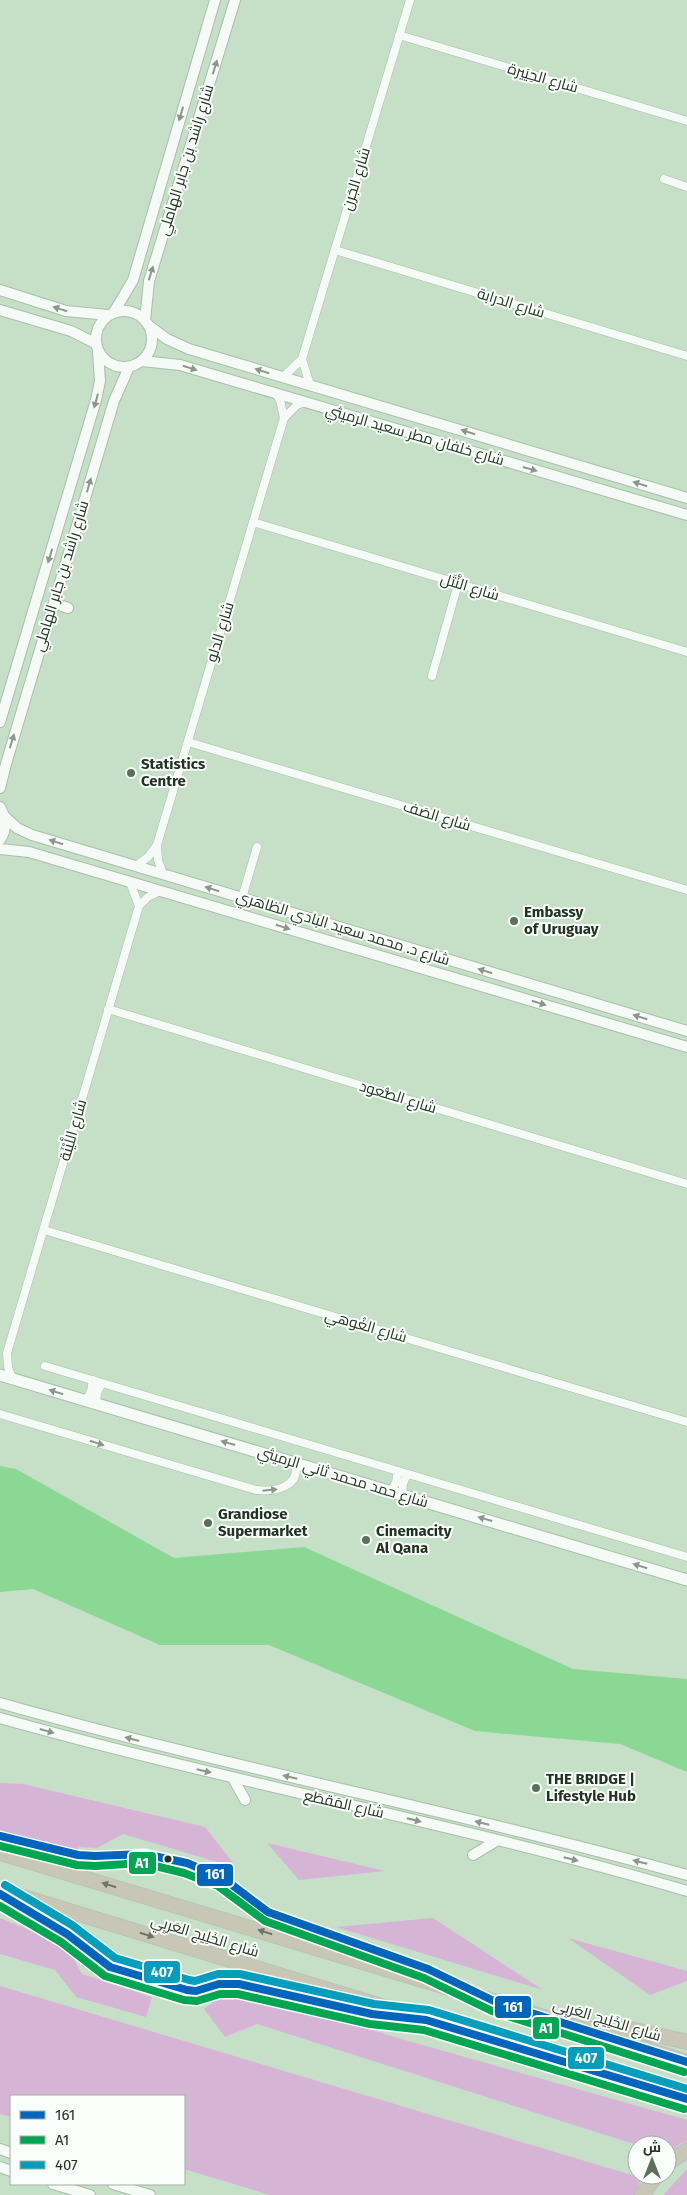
<svg xmlns="http://www.w3.org/2000/svg" width="687" height="2195" viewBox="0 0 687 2195" font-family="'Fira Sans',Cairo,sans-serif">
<rect width="100%" height="100%" fill="#c6e0c8"/>
<path fill="#d5b4d5" d="M0 1783 23 1784 205 1827 237 1868 123 1834 97 1848 79 1847 77 1852 0 1830Z
M267 1843 385 1871 299 1880Z
M0 1918 56 1940 72 1956 82 1974 152 1997 146 2017 76 1997 55 1970 0 1954Z
M433 1918 543 1990 336 1927Z
M568 1938 687 1971V1981L650 1995Z
M0 1986 642 2178 635 2195H270L184 2169V2096H11V2117L0 2114Z
M233 1992 252 1993 398 2038 687 2120V2141L681 2143 668 2155 667 2145H637L257 2024 225 2037 204 2009 220 1997Z
M687 2169V2195H664V2194Z"/>
<path fill="#8ad894" d="M0 1466 16 1469 174 1558 304 1547 573 1669 687 1679V1772L620 1744 475 1731 269 1645H160L33 1589 0 1592Z"/>
<g fill="none" stroke-linecap="round" stroke-linejoin="round">
<g stroke="#a8bdaa" stroke-width="9">
<path id="minor" d="M399 35 687 121
M664 179 687 187
M335 250 687 356
M283 377 302 359
M310 385 302 359 410 0
M276 394 280 400 284 418
M253 522 687 652
M432 676 458 584
M188 742 687 890
M136 866 148 857 157 845
M163 874 158 860 157 845 284 418 297 405 305 402
M130 882 139 906
M242 898 257 847
M108 1009 687 1184
M44 1230 687 1422
M45 1366 687 1557
M12 1378 8 1367 7 1353 139 906 148 897 160 891
M86 1401 91 1391 93 1380
M96 1404 97 1393 102 1383
M0 1414 256 1490C275 1492 301 1487 295 1463
M391 1492 396 1482 398 1471
M402 1495 403 1484 407 1474"/>
</g>
<g stroke="#a8bdaa" stroke-width="12">
<path id="tertiary" d="M0 290 66 311 108 315
M0 310 71 331 95 343
M96 339a28 28 0 1 1 56 0a28 28 0 1 1-56 0Z
M114 312 133 280 215 0
M145 321 149 281 235 0
M148 325 167 339 189 349 687 498
M142 361 180 365 687 515
M54 603 68 608
M0 722 96 400 100 381 98 352
M0 788 6 764 114 401 129 367
M0 807C6 818 7 830 0 840
M4 816 17 828 32 835 687 1031
M0 849 29 852 687 1047
M0 1703C227 1767 459 1812 687 1875
M0 1718C227 1782 461 1824 687 1891
M233 1778 245 1800
M473 1855 496 1841
M0 2149 11 2153
M0 2167 11 2171
M53 2184 90 2195
M113 2184 150 2195"/>
</g>
<g stroke="#a8bdaa" stroke-width="13">
<path id="secondary" d="M0 1375 687 1580"/>
</g>
<g stroke="#b6c3b7" stroke-width="16">
<path id="motorway" d="M0 1853 496 2002 687 2062
M0 1890 687 2099
M589 2029H630L687 2042
M667 2164 687 2150
M642 2195 657 2175"/>
</g>
<use href="#minor" stroke="#f6faf7" stroke-width="8"/>
<use href="#tertiary" stroke="#f6faf7" stroke-width="10"/>
<use href="#secondary" stroke="#f6faf7" stroke-width="11"/>
<use href="#motorway" stroke="#c8c7b6" stroke-width="14"/>
<g stroke="#fafefa" stroke-width="11">
<path id="bus-1" d="M0 1836 78 1855 95 1856 144 1854 187 1863 223 1878 268 1912 428 1969 496 2002 687 2062
M0 1894 67 1934 110 1967 187 1990 196 1991 219 1984H239L372 2014 426 2020 687 2099"/>
</g>
<g stroke="#fafefa" stroke-width="11">
<path id="bus-2" d="M0 1846 77 1865 95 1866 143 1863 184 1873 218 1886 265 1921 424 1978 492 2011 684 2072
M0 1906 61 1942 105 1976 184 2000 197 2001 220 1994H238L370 2024 424 2030 684 2109"/>
</g>
<g stroke="#fafefa" stroke-width="11">
<path id="bus-3" d="M5 1885 72 1925 115 1958 189 1980 195 1981 218 1974H240L374 2004 429 2010 687 2089"/>
</g>
<use href="#bus-1" stroke="#0065bd" stroke-width="8"/>
<use href="#bus-2" stroke="#00a651" stroke-width="8"/>
<use href="#bus-3" stroke="#039dbd" stroke-width="8"/>
</g>
<defs><path id="oneway-solid" d="M-6-.8H1V-3.2L6.5 0L1 3.2V.8H-6Z" transform="scale(1.25)"/></defs>
<g fill="#8c968c">
<use href="#oneway-solid" transform="translate(215 67) rotate(-73)"/>
<use href="#oneway-solid" transform="translate(181 114) rotate(106)"/>
<use href="#oneway-solid" transform="translate(151 273) rotate(-73)"/>
<use href="#oneway-solid" transform="translate(60 309) rotate(-163)"/>
<use href="#oneway-solid" transform="translate(190 368) rotate(17)"/>
<use href="#oneway-solid" transform="translate(262 371) rotate(-163)"/>
<use href="#oneway-solid" transform="translate(96 401) rotate(105)"/>
<use href="#oneway-solid" transform="translate(468 432) rotate(-163)"/>
<use href="#oneway-solid" transform="translate(530 469) rotate(16)"/>
<use href="#oneway-solid" transform="translate(640 484) rotate(-163)"/>
<use href="#oneway-solid" transform="translate(89 485) rotate(-74)"/>
<use href="#oneway-solid" transform="translate(50 556) rotate(107)"/>
<use href="#oneway-solid" transform="translate(12 741) rotate(-73)"/>
<use href="#oneway-solid" transform="translate(56 842) rotate(-163)"/>
<use href="#oneway-solid" transform="translate(212 889) rotate(-163)"/>
<use href="#oneway-solid" transform="translate(283 927) rotate(17)"/>
<use href="#oneway-solid" transform="translate(485 971) rotate(-163)"/>
<use href="#oneway-solid" transform="translate(539 1003) rotate(17)"/>
<use href="#oneway-solid" transform="translate(640 1017) rotate(-163)"/>
<use href="#oneway-solid" transform="translate(56 1392) rotate(-163)"/>
<use href="#oneway-solid" transform="translate(97 1443) rotate(17)"/>
<use href="#oneway-solid" transform="translate(228 1443) rotate(-164)"/>
<use href="#oneway-solid" transform="translate(270 1490) rotate(-6)"/>
<use href="#oneway-solid" transform="translate(485 1519) rotate(-164)"/>
<use href="#oneway-solid" transform="translate(640 1566) rotate(-163)"/>
<use href="#oneway-solid" transform="translate(47 1731) rotate(16)"/>
<use href="#oneway-solid" transform="translate(132 1739) rotate(-165)"/>
<use href="#oneway-solid" transform="translate(204 1771) rotate(13)"/>
<use href="#oneway-solid" transform="translate(290 1777) rotate(-167)"/>
<use href="#oneway-solid" transform="translate(414 1820) rotate(14)"/>
<use href="#oneway-solid" transform="translate(482 1823) rotate(-166)"/>
<use href="#oneway-solid" transform="translate(571 1859) rotate(14)"/>
<use href="#oneway-solid" transform="translate(640 1862) rotate(-166)"/>
</g>
<g fill="#6c7665">
<use href="#oneway-solid" transform="translate(109 1885) rotate(-163)"/>
<use href="#oneway-solid" transform="translate(265 1932) rotate(-163)"/>
<use href="#oneway-solid" transform="translate(147 1935) rotate(17)"/>
</g>
<g fill="#5b705c" stroke="#fafefa" stroke-width="2">
<circle cx="131" cy="773" r="5"/>
<circle cx="514" cy="921" r="5"/>
<circle cx="208" cy="1523" r="5"/>
<circle cx="366" cy="1540" r="5"/>
<circle cx="536" cy="1788" r="5"/>
</g>
<circle fill="#213322" stroke="#fafefa" stroke-width="2" cx="168" cy="1859" r="4.5"/>
<g text-anchor="middle" stroke-width="4" stroke-linejoin="round" paint-order="stroke">
<g font-size="15" fill="#213322" stroke="#fafefa">
<text transform="translate(543 78) rotate(16)" y="5">شارع الحِيَيرة</text>
<text transform="translate(186 160) rotate(-73)" y="5">شارع راشد بن جابر الهاملي</text>
<text transform="translate(356 179) rotate(-73)" y="5">شارع الجَرن</text>
<text transform="translate(511 303) rotate(17)" y="5">شارع الدرابة</text>
<text transform="translate(415 435) rotate(16)" y="5">شارع خلفان مطر سعيد الرميثي</text>
<text transform="translate(61 576) rotate(-73)" y="5">شارع راشد بن جابر الهاملي</text>
<text transform="translate(470 587) rotate(17)" y="5">شارع النَّتَل</text>
<text transform="translate(220 632) rotate(-73)" y="5">شارع الدلو</text>
<text transform="translate(437 816) rotate(17)" y="5">شارع الصَف</text>
<text transform="translate(343 928) rotate(17)" y="5">شارع د. محمد سعيد البادي الظاهري</text>
<text transform="translate(398 1097) rotate(17)" y="5">شارع الصُّعود</text>
<text transform="translate(73 1130) rotate(-74)" y="5">شارع اللَّيْنَة</text>
<text transform="translate(366 1326) rotate(16)" y="5">شارع الغُوهي</text>
<text transform="translate(343 1477) rotate(17)" y="5">شارع حمد محمد ثاني الرميثي</text>
<text transform="translate(344 1804) rotate(13)" y="5">شارع المَقطَع</text>
<text transform="translate(205 1936) rotate(17)" y="5">شارع الخَلِيج العَربِي</text>
<text transform="translate(607 2020) rotate(17)" y="5">شارع الخَلِيج العَربِي</text>
</g>
<g font-size="15" font-weight="bold" fill="#213322" stroke="#fafefa" text-anchor="start">
<text x="141" y="769">Statistics<tspan x="141" dy="17">Centre</tspan></text>
<text x="524" y="917">Embassy<tspan x="524" dy="17">of Uruguay</tspan></text>
<text x="218" y="1519">Grandiose<tspan x="218" dy="17">Supermarket</tspan></text>
<text x="376" y="1536">Cinemacity<tspan x="376" dy="17">Al Qana</tspan></text>
<text x="546" y="1784">THE BRIDGE |<tspan x="546" dy="17">Lifestyle Hub</tspan></text>
</g>
</g>
<g stroke="#fafefa" stroke-width="2">
<rect x="128" y="1851" width="29" height="24" rx="5" fill="#00a651"/>
<rect x="196" y="1863" width="38" height="24" rx="5" fill="#0065bd"/>
<rect x="143" y="1960" width="38" height="24" rx="5" fill="#039dbd"/>
<rect x="494" y="1995" width="38" height="24" rx="5" fill="#0065bd"/>
<rect x="532" y="2016" width="28" height="24" rx="5" fill="#00a651"/>
<rect x="567" y="2046" width="38" height="24" rx="5" fill="#039dbd"/>
</g>
<g font-size="14" text-anchor="middle" font-weight="bold" fill="#fff">
<text x="142" y="1868">A1</text>
<text x="215" y="1879">161</text>
<text x="162" y="1977">407</text>
<text x="513" y="2012">161</text>
<text x="546" y="2033">A1</text>
<text x="586" y="2063">407</text>
</g>
<rect x="10" y="2095" width="175" height="90" fill="#fafefa" stroke="#a3ada4"/>
<rect x="20" y="2111" width="25" height="8" fill="#0065bd" stroke="#a3ada4"/>
<text x="55" y="2120" font-size="15" fill="#213322">161</text>
<rect x="20" y="2136" width="25" height="8" fill="#00a651" stroke="#a3ada4"/>
<text x="55" y="2145" font-size="15" fill="#213322">A1</text>
<rect x="20" y="2161" width="25" height="8" fill="#039dbd" stroke="#a3ada4"/>
<text x="55" y="2170" font-size="15" fill="#213322">407</text>
<g transform="translate(652 2160)"><circle r="24" fill="#fafefa" stroke="#a3ada4"/>
<path d="M0-4L9 19L0 12L-9 19Z" fill="#5b705c"/>
<text y="-8" font-size="14" font-weight="bold" text-anchor="middle" fill="#213322">ش</text>
</g>
</svg>
